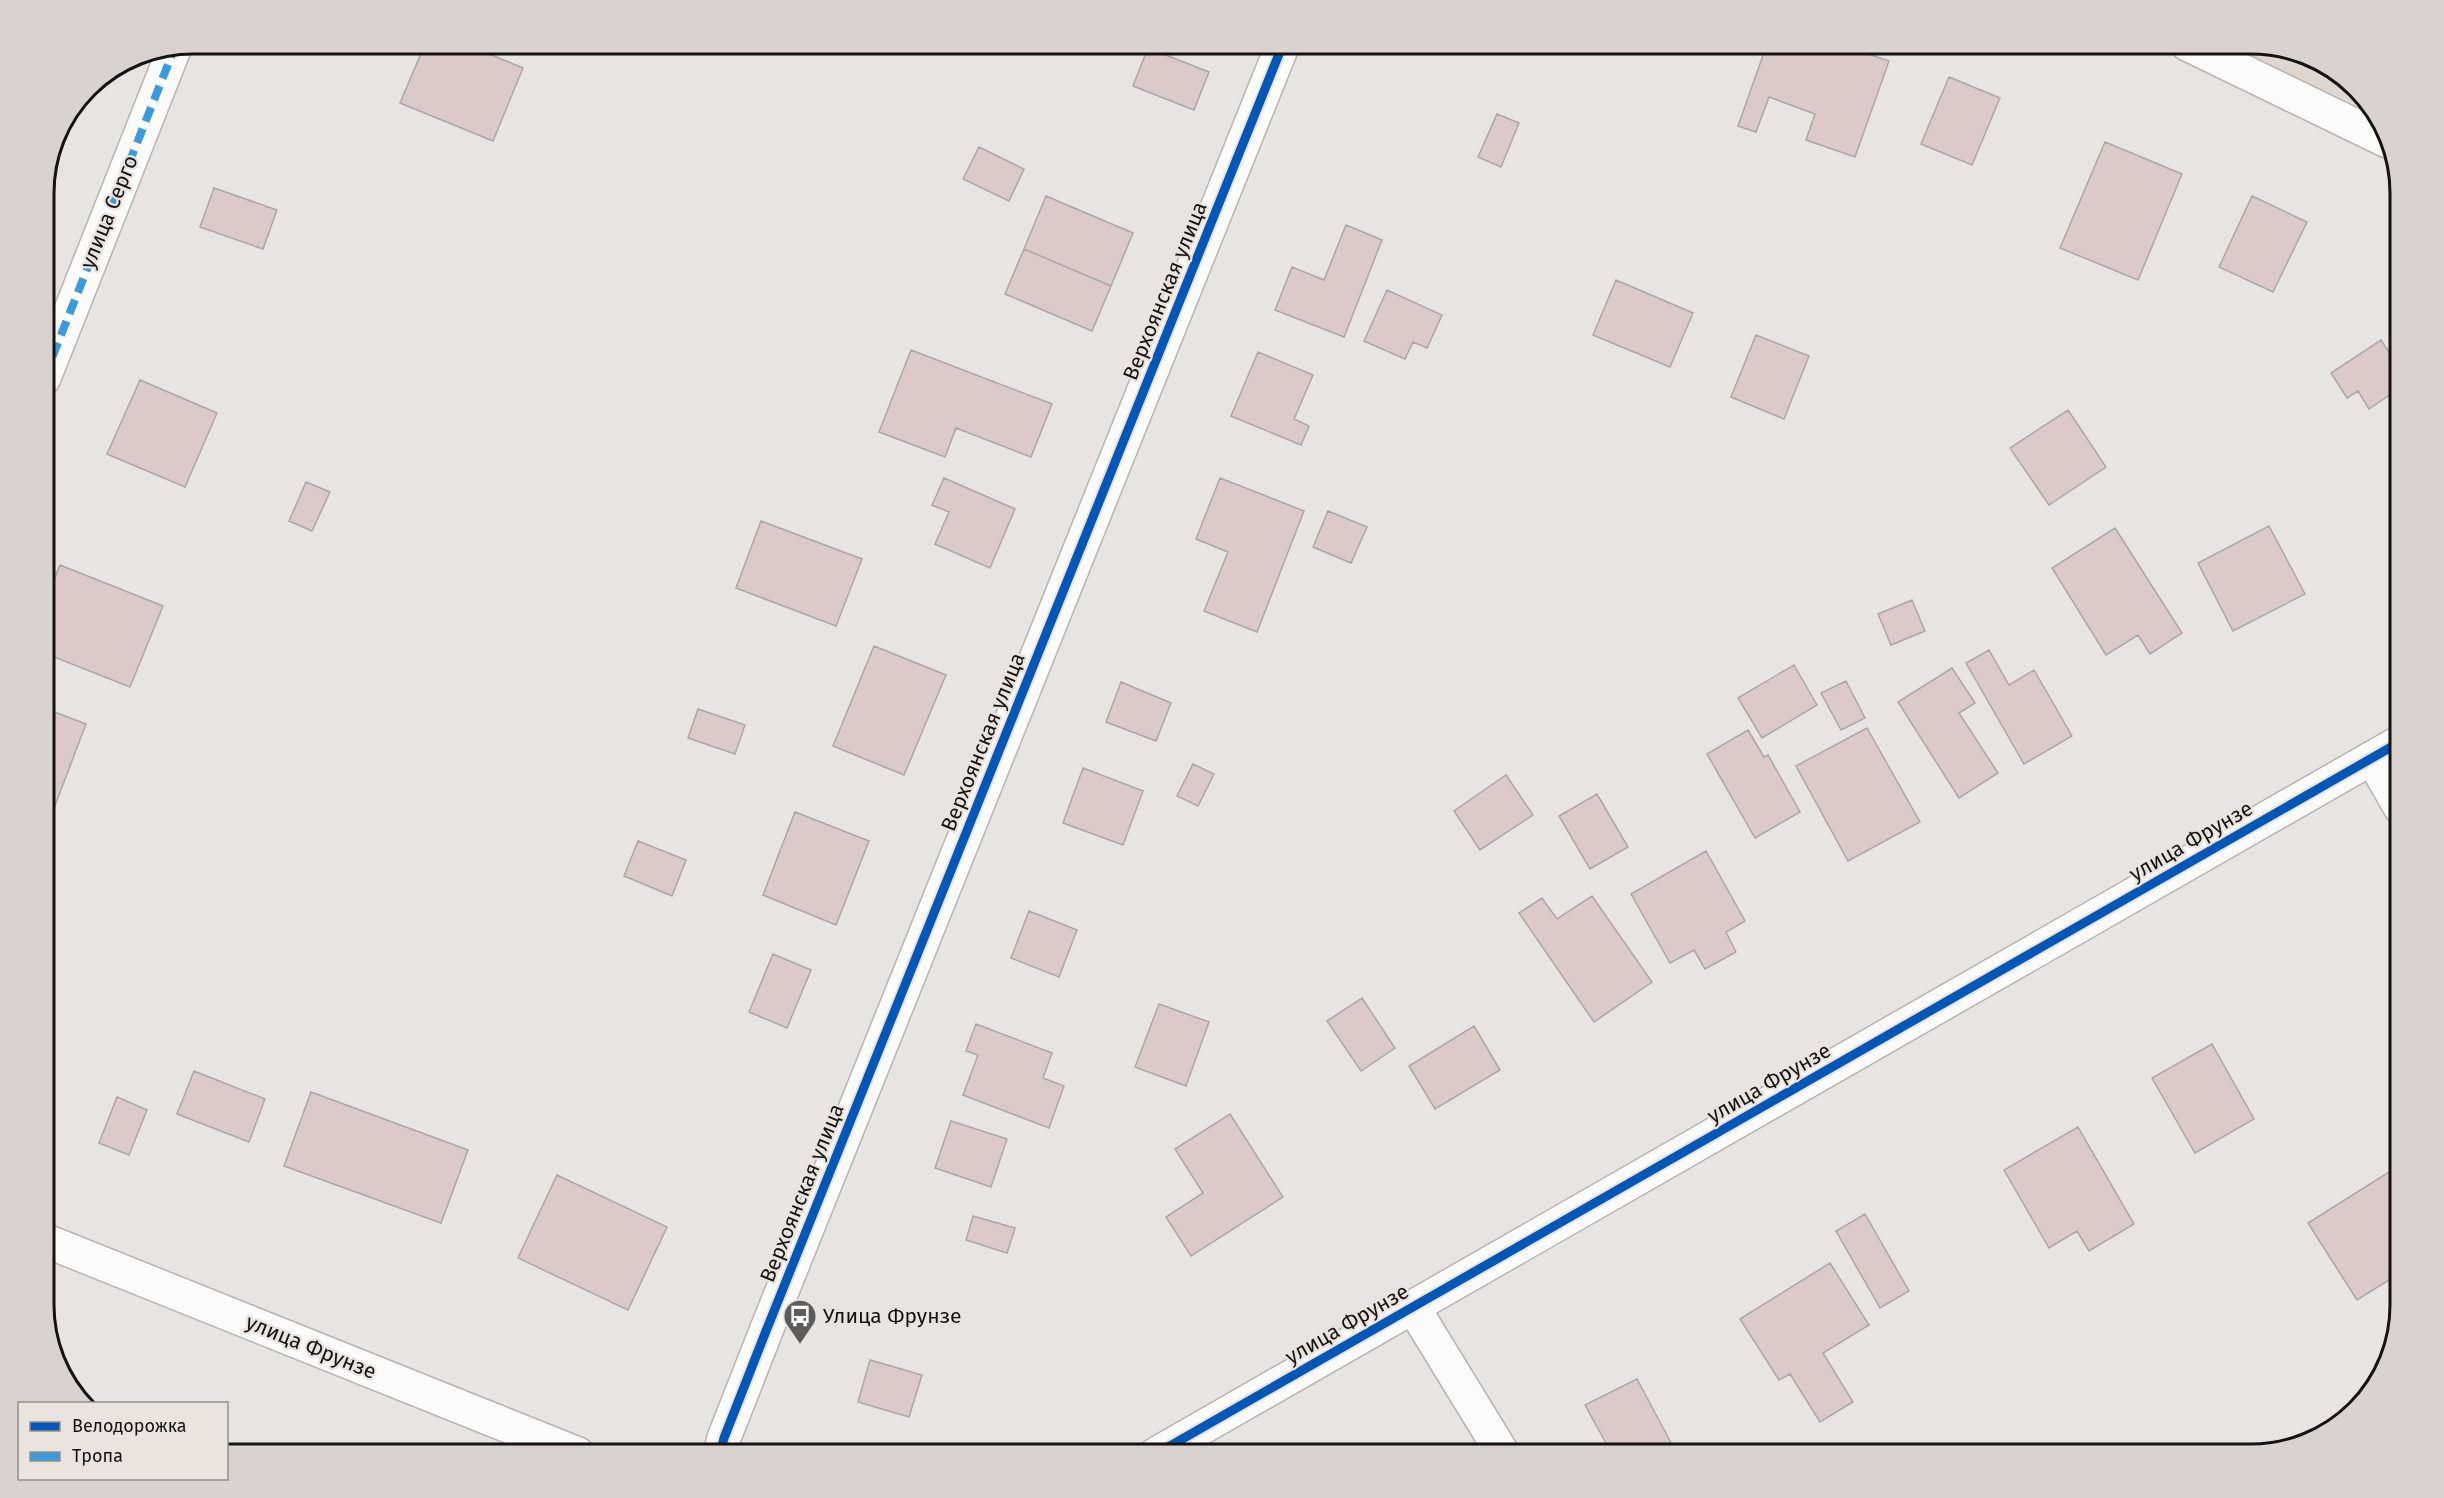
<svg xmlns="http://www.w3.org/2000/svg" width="2444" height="1498" viewBox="0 0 2444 1498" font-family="'Fira Sans',sans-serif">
<rect width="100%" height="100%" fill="#e7e4e1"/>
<path fill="#e0d6d0" d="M2221 44H2251L2326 64 2375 113Z"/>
<path fill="#dbcac8" stroke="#aaa7a6" stroke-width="1.5" d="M425 44H465L523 68 493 141 400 103Z
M1767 44H1862L1859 51 1889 61 1855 157 1806 140 1815 114 1769 97 1756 132 1738 126Z
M1148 48 1209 72 1194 110 1133 86Z
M1949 77 2000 98 1972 165 1921 144Z
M1497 114 1519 123 1501 167 1478 157Z
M2105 142 2182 174 2138 280 2060 248Z
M979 147 1024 169 1009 201 963 179Z
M214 188 277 210 263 249 200 227Z
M1046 196 1133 233 1111 286 1024 249Z
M2252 196 2307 222 2273 292 2219 267Z
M1346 225 1382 240 1344 337 1275 310 1292 267 1324 280Z
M1024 249 1111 286 1092 331 1005 294Z
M1616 280 1693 313 1670 367 1593 335Z
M1387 290 1442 315 1427 348 1413 342 1405 359 1364 341Z
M1756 335 1809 356 1784 419 1731 397Z
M2381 340 2400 369V388L2369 409 2358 391 2347 398 2331 373Z
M911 350 1052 404 1031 457 956 428 945 457 879 432Z
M1258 352 1313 375 1294 419 1309 426 1301 445 1231 416Z
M140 380 217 413 185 487 107 454Z
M2068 410 2106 467 2049 505 2010 448Z
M2400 447V460L2395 450Z
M944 478 1015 509 990 568 935 544 949 512 932 505Z
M1220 478 1304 511 1257 632 1204 611 1228 552 1196 539Z
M306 482 330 492 312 531 289 521Z
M1328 511 1367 527 1351 563 1313 547Z
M761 521 862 559 836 626 736 588Z
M2269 526 2305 594 2233 631 2198 563Z
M2115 528 2182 633 2150 654 2138 635 2106 655 2052 568Z
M60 565 163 606 130 687 44 653V605Z
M1912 600 1925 631 1891 645 1878 614Z
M874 646 946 675 904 775 833 746Z
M1989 650 2009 685 2034 670 2072 736 2024 764 1966 663Z
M1794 665 1817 705 1762 738 1738 698Z
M1952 668 1975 703 1959 713 1998 773 1959 798 1898 702Z
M1846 681 1865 718 1841 730 1821 693Z
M1121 682 1171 703 1156 741 1106 722Z
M44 708 86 724 51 816 44 813Z
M698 709 745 725 735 754 688 738Z
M1867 728 1920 822 1848 861 1796 766Z
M1748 730 1764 757 1768 755 1800 812 1755 838 1707 754Z
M1193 764 1214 774 1198 806 1177 796Z
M1083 768 1143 791 1123 845 1063 823Z
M1506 775 1533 815 1480 850 1454 811Z
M1597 794 1628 847 1590 869 1559 816Z
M795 812 869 841 836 925 763 895Z
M638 841 686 860 672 896 624 876Z
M1706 851 1745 921 1726 932 1736 952 1705 969 1694 950 1670 963 1631 894Z
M1592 896 1652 982 1594 1022 1519 913 1542 898 1557 919Z
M1029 911 1077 930 1059 977 1011 958Z
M773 954 811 970 787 1028 749 1012Z
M1362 998 1395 1048 1361 1071 1327 1021Z
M1159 1004 1209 1022 1186 1086 1135 1067Z
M976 1024 1052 1053 1043 1078 1064 1086 1049 1128 963 1095 978 1055 966 1051Z
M1474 1026 1500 1070 1435 1109 1409 1066Z
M2212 1044 2254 1119 2195 1153 2152 1078Z
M194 1071 265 1099 249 1142 177 1114Z
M311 1092 468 1150 441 1223 284 1166Z
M117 1097 147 1110 129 1155 99 1143Z
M1230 1114 1283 1197 1191 1256 1166 1217 1203 1193 1175 1149Z
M951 1121 1007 1139 991 1187 935 1168Z
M2078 1127 2134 1224 2089 1251 2077 1231 2049 1248 2004 1170Z
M2400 1165V1234L2399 1235 2400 1238V1273L2357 1300 2308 1223Z
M557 1175 667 1227 628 1310 518 1258Z
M1865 1214 1909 1291 1880 1308 1836 1231Z
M973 1216 1015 1228 1007 1253 966 1240Z
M1830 1263 1869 1325 1823 1353 1853 1402 1820 1422 1790 1374 1779 1380 1740 1319Z
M870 1360 922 1375 909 1417 858 1402Z
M1637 1379 1677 1454H1612L1585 1405Z"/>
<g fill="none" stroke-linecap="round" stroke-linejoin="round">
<g stroke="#b7b4b2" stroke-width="36">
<path id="minor" d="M2187 44 2387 141
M44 378 175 47
M2372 758 2400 807
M1413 1307 1503 1454
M720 1454 724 1438 766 1331 1283 44"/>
</g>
<g stroke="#b7b4b2" stroke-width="36">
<path id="tertiary" d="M44 1240 578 1454
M1156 1454 2400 742"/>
</g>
<use href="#minor" stroke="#fbfbfa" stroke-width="33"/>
<use href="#tertiary" stroke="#fbfbfa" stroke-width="33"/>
<path stroke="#3b9ade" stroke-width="8" stroke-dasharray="15 8" stroke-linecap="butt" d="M44 378 175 47"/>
<g stroke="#eae3de" stroke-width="13">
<path id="cycleway" d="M720 1454 724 1438 766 1331 1283 44
M1156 1454 2400 742"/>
</g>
<use href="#cycleway" stroke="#0057b8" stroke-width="9"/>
</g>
<defs>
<g id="bus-pin" transform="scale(1.725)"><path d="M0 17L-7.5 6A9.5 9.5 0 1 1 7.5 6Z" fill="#5e5c5a" stroke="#eae3de"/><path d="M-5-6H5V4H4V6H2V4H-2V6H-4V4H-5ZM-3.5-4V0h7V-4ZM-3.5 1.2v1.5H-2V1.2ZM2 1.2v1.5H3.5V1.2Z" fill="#fff"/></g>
</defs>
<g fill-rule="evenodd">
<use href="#bus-pin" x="800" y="1316"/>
</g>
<g text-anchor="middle" stroke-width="4.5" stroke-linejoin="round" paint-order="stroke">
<g font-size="21" fill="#151311" stroke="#eae3de">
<text transform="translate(109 212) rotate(-68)" y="7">улица Серго</text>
<text transform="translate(1165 291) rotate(-68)" y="7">Верхоянская улица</text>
<text transform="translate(983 742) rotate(-68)" y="7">Верхоянская улица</text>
<text transform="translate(2191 841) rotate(-30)" y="7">улица Фрунзе</text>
<text transform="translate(1769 1083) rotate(-30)" y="7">улица Фрунзе</text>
<text transform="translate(802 1193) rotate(-68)" y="7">Верхоянская улица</text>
<text transform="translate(1347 1324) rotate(-30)" y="7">улица Фрунзе</text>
<text transform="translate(311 1347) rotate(22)" y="7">улица Фрунзе</text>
</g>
<g font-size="21" fill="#151311" stroke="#eae3de" text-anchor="start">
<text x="823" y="1323">Улица Фрунзе</text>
</g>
</g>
<path d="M0 0H2444V1498H0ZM193 54H2251A139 139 0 0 1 2390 193V1305A139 139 0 0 1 2251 1444H193A139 139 0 0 1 54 1305V193A139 139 0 0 1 193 54Z" fill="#d9d2ce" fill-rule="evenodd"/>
<path fill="none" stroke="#151311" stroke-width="3" d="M193 54H2251A139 139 0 0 1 2390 193V1305A139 139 0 0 1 2251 1444H193A139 139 0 0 1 54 1305V193A139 139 0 0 1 193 54Z"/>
<rect x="18" y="1402" width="210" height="78" fill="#eae3de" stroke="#95908c" stroke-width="1.5"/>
<rect x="30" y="1422" width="30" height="9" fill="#0057b8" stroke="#95908c" stroke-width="1.5"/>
<text x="72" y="1432" font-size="18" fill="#151311">Велодорожка</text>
<rect x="30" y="1452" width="30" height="9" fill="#3b9ade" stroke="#95908c" stroke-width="1.5"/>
<text x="72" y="1462" font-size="18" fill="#151311">Тропа</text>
</svg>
